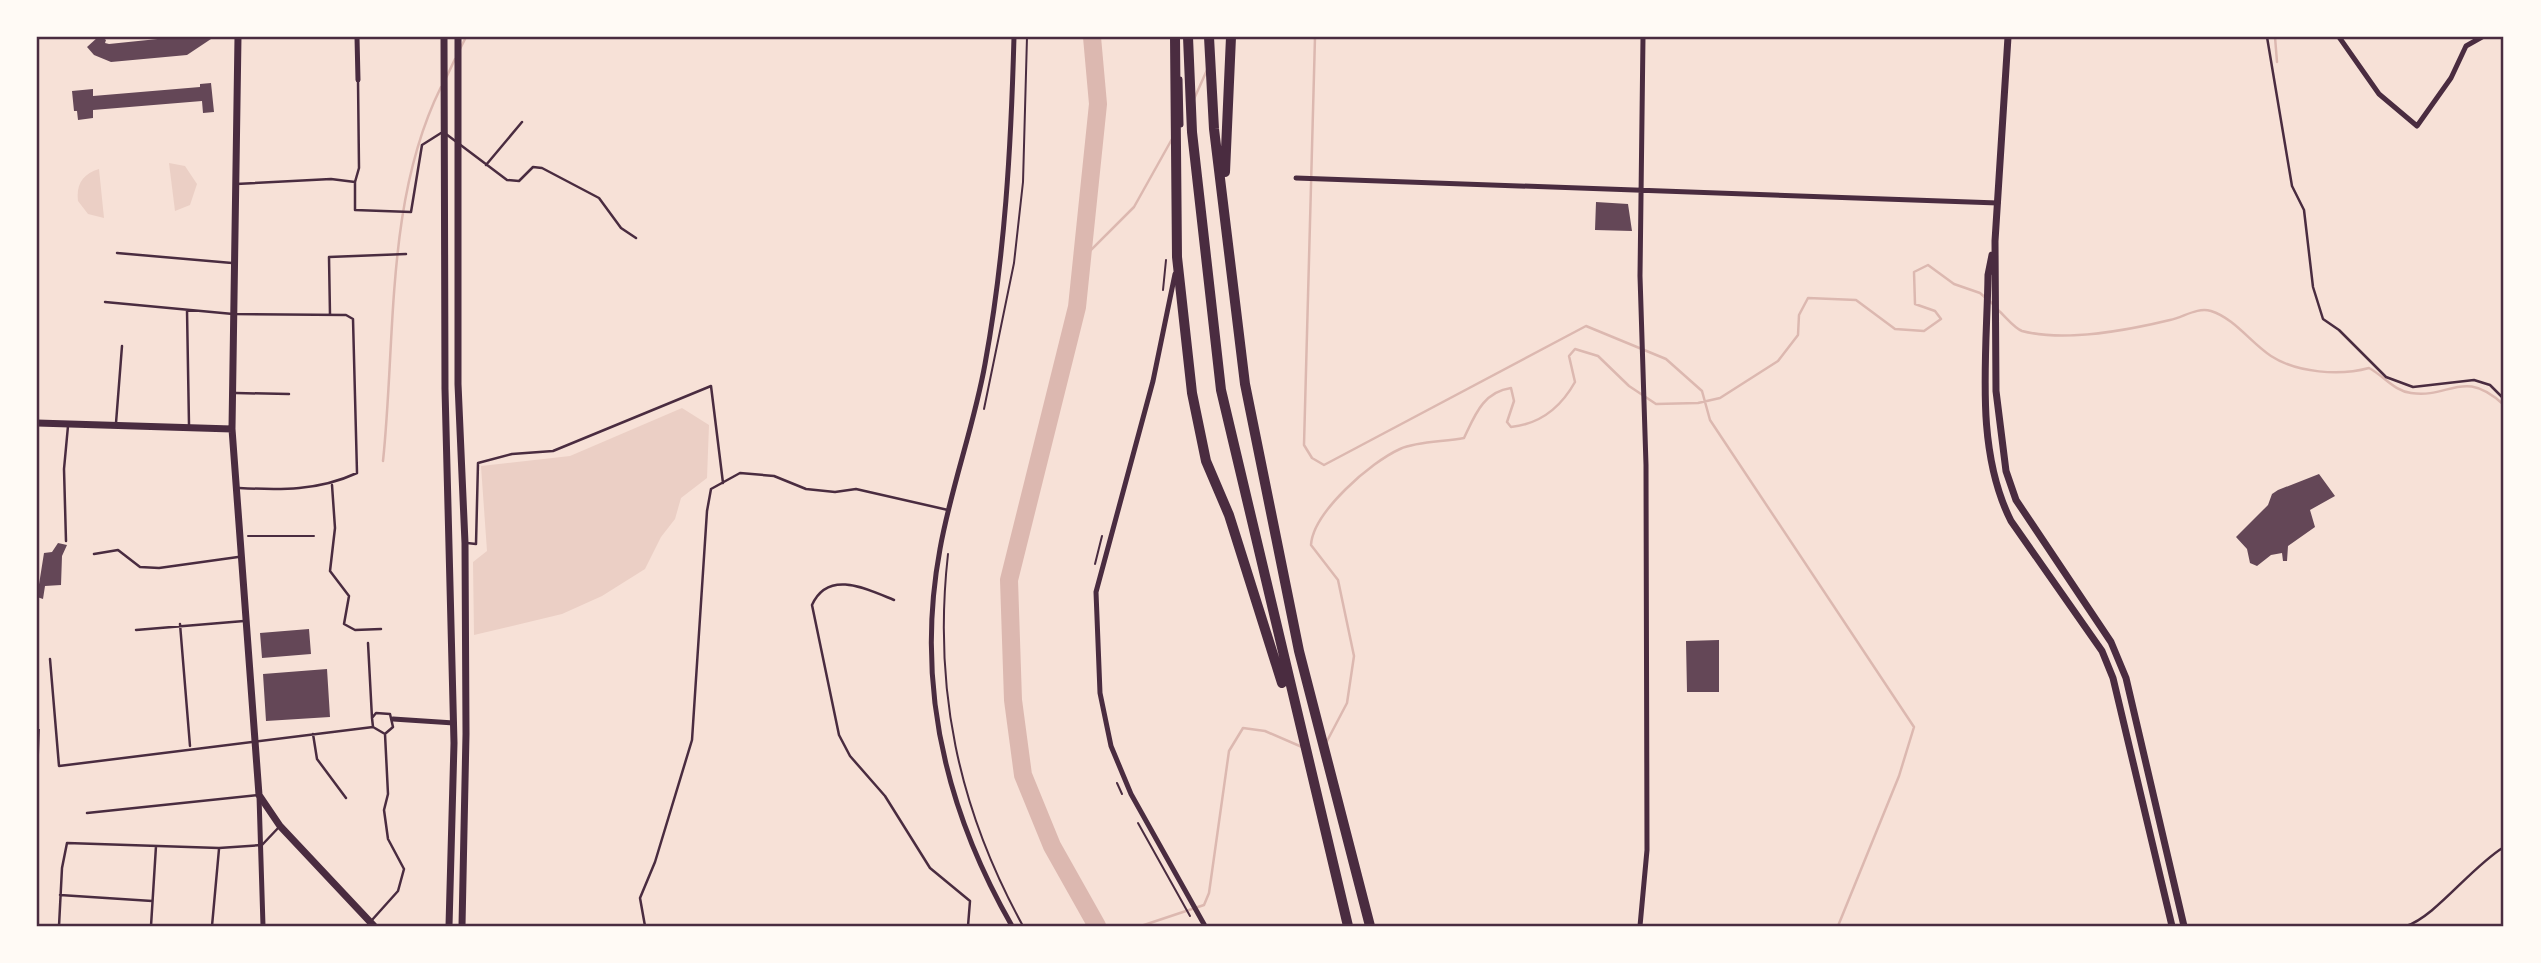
<svg xmlns="http://www.w3.org/2000/svg" width="2541" height="963" viewBox="0 0 2541 963" font-family="'Varela Round',sans-serif">
<rect width="100%" height="100%" fill="#f7e1d7"/>
<path fill="#ebcfc5" d="M169 163 185 166 197 184 190 205 175 211Z
M99 169 104 218 88 214 78 201C76 184 83 174 99 169Z
M682 408 709 425 707 478 681 498 675 519 661 537 645 569 602 596 562 614 474 635 473 562 487 551 481 466 570 456Z"/>
<g fill="none" stroke-linecap="round" stroke-linejoin="round">
<path stroke="#dcb8b0" stroke-width="2.5" d="M1315 37 1304 445 1312 458 1324 465 1586 326 1666 359 1702 391 1710 420 1914 727 1899 776 1838 926
M2275 37 2277 62
M460 49 466 37
M446 78 455 59
M1194 99 1207 70
M1082 259 1134 207 1172 139
M1998 310C2005 316 2014 328 2022 331 2064 342 2129 330 2170 320 2184 317 2197 307 2211 311 2234 318 2252 344 2271 356 2297 373 2340 376 2369 368 2384 376 2394 391 2411 393 2450 399 2463 367 2504 405
M383 461C396 338 385 200 441 87
M1326 743 1347 703 1354 656 1338 580 1311 545C1313 512 1371 462 1400 449 1418 441 1445 442 1464 438 1475 415 1483 392 1511 388L1514 401 1507 422 1511 427C1540 424 1561 407 1575 382L1569 356 1575 349 1598 356 1629 386 1656 404 1698 403 1720 398 1778 361 1798 335 1799 315 1808 298 1856 300 1895 329 1924 331 1941 319 1935 311 1915 304 1914 272 1928 265 1954 284 1980 293 1994 305
M1141 926 1204 905 1209 893 1229 751 1243 728 1265 731 1302 747"/>
<path stroke="#dcb8b0" stroke-width="18" d="M1092 37 1098 104 1077 307 1009 580 1013 700 1023 775 1052 846 1097 926"/>
</g>
<path fill="#644757" d="M98 37H102L106 40 105 43 109 44 177 37H214L187 55 111 62 94 55 87 47Z
M211 83 214 112 203 113 202 101 93 110V118L78 120 77 111H74L72 91 93 89V96L200 87V84Z
M1596 202 1628 204 1632 231 1595 230Z
M2319 474 2335 496 2310 510 2315 527 2288 546 2287 561H2283L2282 553 2271 555 2257 566 2250 563 2247 549 2236 537 2268 505 2272 494 2278 490Z
M58 543 67 545 62 556 61 585 45 586 43 599 37 597 44 553 52 552Z
M309 629 311 654 262 658 260 633Z
M1719 640V692H1687L1686 641Z
M327 669 330 717 266 721 263 674Z
M37 729H40L39 755H37Z"/>
<g fill="none" stroke-linecap="round" stroke-linejoin="round">
<path stroke="#4a2c40" stroke-width="2" d="M1163 290 1166 260
M984 409 1014 263 1023 182 1027 37
M248 536H314
M948 554C933 688 958 808 1023 926
M1095 564 1102 536
M1117 783 1122 794
M1138 823 1190 916"/>
<path stroke="#4a2c40" stroke-width="2.5" d="M2267 37 2292 186 2304 210 2313 287 2323 319 2339 330 2386 377 2413 387 2474 380 2490 385 2504 399
M358 80 359 168 355 182V210L411 212 422 145 441 133
M446 134 507 180 519 181 533 167 542 168 599 198 621 228 636 238
M486 165 522 122
M236 184 331 179 355 182
M117 253 232 263
M105 302 233 314 346 315 353 319 357 473C318 491 281 490 239 488
M187 310 189 425
M330 315 329 257 406 254
M236 393 289 394
M116 423 122 346
M332 485 335 528 330 571 349 596 344 624 355 630 381 629
M66 541 64 469 68 426
M467 543 476 544 478 463 512 454 553 451 711 386 723 483
M94 554 118 550 140 567 159 568 238 557
M894 600C867 589 828 569 812 605L839 735 850 756 885 796 930 868 970 901 968 926
M180 624 190 746
M136 630 244 621
M368 643 372 718
M50 659 59 766 373 727
M373 727 372 718 376 713 390 714 393 727 386 733
M313 734 317 759 346 798
M87 813 259 795
M60 895 152 901
M372 920 398 891 404 869 388 839 384 810 388 794 385 734 373 727
M59 926 62 868 67 843 219 848 262 845 280 826
M151 926 156 846
M212 926 219 849
M645 926 640 898 655 862 692 740 707 511 711 489 740 473 774 476 806 489 835 492 856 489 948 510
M2406 926C2435 917 2471 867 2504 847"/>
<path stroke="#4a2c40" stroke-width="5" d="M357 37 358 80
M2339 37 2379 94 2417 126 2451 78 2466 46 2482 37
M1180 79 1181 125
M1296 178 1998 203
M1175 274 1153 381 1096 592 1100 693 1111 746 1131 794 1205 926
M393 719 454 723
M259 796 263 926
M1012 926C945 809 915 684 940 549 951 487 974 426 985 364 1005 255 1011 147 1014 37
M1640 926 1647 850 1646 465 1640 276 1643 37"/>
<path stroke="#4a2c40" stroke-width="7" d="M238 37 232 429 259 795 280 826 374 926
M444 37 445 389 454 743 449 926
M458 37V384L465 543 466 734 462 926
M2008 37 1995 241 1996 391 2006 471 2016 500 2111 642 2126 678 2184 926
M1992 255 1988 275C1987 355 1974 448 2011 521L2102 651 2113 678 2172 926
M37 423 232 429"/>
<path stroke="#4a2c40" stroke-width="10" d="M1175 37 1177 257 1192 393 1206 461 1229 515 1282 683
M1188 37 1192 132 1221 390 1348 926
M1209 37 1214 129 1245 384 1299 651 1370 926
M1225 172 1231 37"/>
</g>
<rect width="2541" height="963" fill="none" stroke="#fffaf5" stroke-width="77"/>
<rect x="38" y="38" width="2464" height="887" fill="none" stroke="#4a2c40" stroke-width="2.5"/>
</svg>
